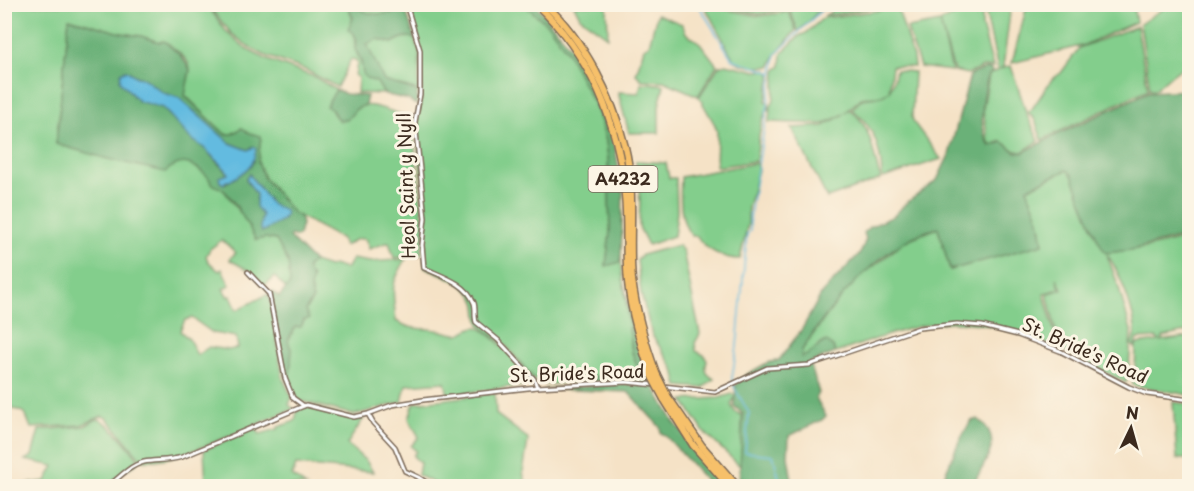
<svg xmlns="http://www.w3.org/2000/svg" width="1194" height="491" viewBox="0 0 1194 491" font-family="'Playpen Sans',sans-serif">
<rect width="100%" height="100%" fill="#fcf5e5"/>
<filter id="ink" filterUnits="userSpaceOnUse"><feTurbulence type="fractalNoise" baseFrequency=".0167" numOctaves="2"/><feDisplacementMap in="SourceGraphic" scale="12" xChannelSelector="R" yChannelSelector="G"/><feConvolveMatrix kernelMatrix="1 2 1 2 8 2 1 2 1" color-interpolation-filters="sRGB"/></filter>
<filter id="wash" filterUnits="userSpaceOnUse"><feTurbulence type="fractalNoise" baseFrequency=".008" numOctaves="4" result="noise"/><feDisplacementMap in="SourceGraphic" scale="24" xChannelSelector="R" yChannelSelector="G"/><feGaussianBlur stdDeviation="1.35" result="paint"/><feColorMatrix in="noise" values="0 0 0 0 0 0 0 0 0 0 0 0 0 0 0 0 0 1.4 0 .05"/><feComposite in="paint" operator="in"/></filter>
<g filter="url(#wash)">
<rect width="100%" height="100%" fill="#f5e2c6"/>
<path fill="#83ce8c" stroke="#5f7c55" stroke-width="1.5" fill-rule="evenodd" d="M1170 4 1189 5V61C1179 72 1166 77 1156 89H1150L1140 24Z
M5 5H207L226 31 248 50 268 60 315 77 336 90C328 102 328 111 340 121 351 119 352 108 363 106 376 103 399 116 413 117V134L424 227 421 255 394 258 389 242 369 249 366 240C359 236 351 242 345 246L340 238 293 213 264 178 258 162 261 136 248 133 242 128 232 134H225L185 95C185 87 189 79 190 71 191 59 172 47 164 41L159 42 141 36 121 33 69 18 56 144 108 159 173 165 180 162 189 163 207 175 211 182 223 189 244 218 256 240 265 238 276 240C284 255 297 273 287 290L275 277 264 286 250 271 230 260V258L236 253 222 240 210 249 206 256 208 261 219 271 222 269 230 285 223 289 228 297 231 296 237 310 268 294 271 305 283 379 292 397 289 405 294 409C262 420 168 469 141 459L107 418 102 416 81 425 31 428 25 413 5 405V258L13 264 7 251 8 244 5 240ZM192 318 213 333 236 337 238 348 229 350 209 347 197 355 189 339 180 331 185 320Z
M208 5H347C354 15 354 34 355 47 356 55 365 70 368 79L377 82 384 94 357 93 358 77 355 76 357 63 356 60 351 59 337 87 306 70 264 55 249 47 231 33Z
M358 5H403L406 11C390 13 372 18 359 8Z
M407 5H525L550 27 567 51 599 115 606 141 608 158 610 232 606 265 621 262 632 352 643 379C625 375 608 374 590 377 572 381 556 386 538 383L507 347 481 326C476 318 479 310 476 302 470 284 440 274 425 267 423 248 427 230 426 212 423 183 418 154 417 125 417 116 420 107 421 98 424 63 421 37 407 5Z
M574 5H607L608 37 580 17Z
M704 5 759 16 789 12 796 30 775 56 771 66C760 68 743 67 734 60Z
M717 5H787L789 9 759 14Z
M788 5V4L823 5 808 23 798 31Z
M836 5V4L893 5 824 16 831 12 832 7Z
M984 5H1011L1003 67 1000 69 1011 66 1027 115 1039 141 1022 152 1016 151 1002 141 991 145 988 140 983 109 989 75 998 70Z
M1027 5H1133L1136 22 1084 45 1012 63Z
M897 6 913 57 914 67 892 66 889 92 883 95 861 98 845 113 850 110C873 125 872 156 881 179L827 198 792 128 824 126 844 114 824 124 769 122 770 108 774 99 776 70 781 66 782 53 799 36 806 33 823 18 875 11Z
M977 6 982 10V26L993 67H983L968 74 954 71 940 22 952 71 920 67 907 28 940 22 969 8Z
M657 14 682 24 686 33 700 43 717 65 698 96 664 81 642 80 636 74 644 48 649 45Z
M1137 26 1148 89 1042 140 1035 120 1028 112 1032 109 1052 79 1061 73 1079 48Z
M412 37C424 49 418 75 418 91L384 81 366 43 378 39 392 43 402 38Z
M726 64 756 71 767 70 771 74 766 101 769 104 768 110C758 122 759 145 756 161L716 167 717 132 715 125 699 97 719 66Z
M896 70 914 72 912 117 914 123 941 159 883 178C881 173 882 170 881 164 878 141 871 124 852 109L862 99C887 96 891 97 896 70Z
M649 83 664 85 659 106V133H629L618 92 639 93 641 84Z
M636 161 666 163 669 178H676L677 212 674 236 648 245 639 227 640 201Z
M756 163 758 170 748 208V224L740 259C724 259 705 250 697 236H692C679 223 680 195 681 177Z
M1067 170 1072 175 1097 238 1106 253 1145 248 1182 239 1189 264V331L1163 337V340L1159 341 1157 338 1137 339 1134 347 1131 345C1132 341 1135 336 1135 331 1135 315 1118 267 1107 255L1117 282 1131 330 1129 372 1126 383 1058 348 1057 335 1047 294 1062 289 1057 278 1060 289 1044 293 1055 334 1057 348C1023 334 987 321 950 322 911 324 872 341 835 353L833 347 818 345 811 354 802 357V350L841 296 855 281 907 240 938 228 950 270 1043 244 1039 220 1027 189Z
M678 245 683 251 700 334 695 343 696 351 704 355 707 361C704 370 706 374 714 379L703 388 678 386 674 369 652 335 641 293 637 260 642 255Z
M352 259 370 262 406 259C389 287 393 288 396 321 417 332 417 327 437 330 445 331 452 335 460 334 466 332 471 326 477 327 490 330 522 368 533 378V384L448 395 445 382 406 385 402 402 354 415 298 400 286 376C289 369 293 359 291 350 291 347 288 344 287 341L295 327 302 325 304 320 308 318 305 310 313 299 310 288 312 277 307 272 308 266 314 262 329 267 333 265 346 269Z
M1189 337V395L1132 385 1135 375 1136 344Z
M495 393 496 414 526 437 528 440 523 473 527 486H435L432 482 418 475 420 463 413 456 416 451 411 446 419 437 409 419 414 403Z
M732 394 735 396 731 405 735 412 742 415 741 467 704 432 683 400 719 398Z
M1173 402 1189 404V459H1177Z
M305 407H314L344 417 364 418 347 444 367 462 373 472 296 465 292 476 306 486H206L204 450 255 428 260 434 278 429V427L295 421 297 411Z
M97 419C108 420 131 449 138 459L135 465 125 470 107 486H13L46 481 54 466 25 460 32 456 39 430 85 426Z"/>
<path fill="#6ab178" stroke="#526e4b" stroke-width="1.5" fill-rule="evenodd" d="M347 5H358L359 8C371 18 390 13 406 11L415 39C407 34 399 39 392 43L378 39 367 44 384 81 418 91 416 105 409 100 384 94 377 82 368 79 363 75 361 60 355 49 356 38 353 32 348 30 353 18Z
M525 5H536L581 60 607 116 615 147 623 193 621 262 606 266 610 232 608 158 606 141 599 115 567 51 550 27Z
M69 18 121 33 141 36 159 42 164 41 180 55 190 69 185 96 225 134H232L242 128 249 133 261 136 258 162 264 178 293 213 300 217 302 224 299 235 297 237 291 235 289 237 314 262 308 266 307 269 312 279 310 288 313 299 305 310 309 319 304 320 301 327H295C291 340 284 335 292 351 290 359 293 368 289 375L286 376 270 293 272 291 279 297 290 284 288 262 276 240 265 238 256 240C249 228 233 196 222 189 220 187 216 187 214 185 210 182 209 177 205 174 190 161 180 159 165 172L108 159 56 144ZM130 72 137 77 143 78 164 93 179 98 230 143 248 150 253 147 254 161C246 172 235 178 224 184L220 182 228 174 204 148 190 138 163 108 145 103 133 96 128 88ZM249 174 272 205 279 208 282 220 262 232V213L256 203V194L246 179Z
M984 69H991L992 72 988 75C983 96 977 127 990 146L1003 142 1016 152 1022 153 1052 137 1148 92 1189 90 1190 152 1188 154 1189 235 1131 250 1106 253C1098 246 1077 188 1072 175L1067 170C1054 176 1040 181 1027 189L1039 220 1043 244 950 270 938 228C886 239 829 306 802 350V357C812 353 817 346 826 341L833 347 835 353 810 363 819 393 816 398 826 416 822 420 789 436 788 457 793 486H741L739 484 743 414 734 406 736 384 747 374 767 363 779 360 802 329 822 293 861 252 866 239 864 233 869 227 894 216 905 204 937 180 949 155 970 75Z
M336 90 346 94 367 96 365 105 356 109 347 120H338L332 110 326 106Z
M624 284 638 346 652 384 619 380 569 383C599 375 612 373 642 379L632 352Z
M624 384 654 387 674 422 727 486H711L665 435 661 433 660 427 628 392 544 389Z
M978 419C1005 439 986 461 973 484 963 489 952 486 942 481L960 439 971 421Z"/>
<path fill="#63bbe0" stroke="#4f727f" stroke-width="1.5" d="M126 70 137 77 143 78 164 93 179 98 230 143 248 150 254 147 256 149C255 166 243 173 230 181H226L224 184 220 182 219 177 228 174 226 170 204 148 190 138 163 108 138 101 120 81 121 73Z
M249 174 272 205 285 210 286 214 282 220 262 232 260 227 262 215 256 207V194L246 179Z"/>
<g fill="none" stroke-linecap="round" stroke-linejoin="round">
<path stroke="#63bbe0" stroke-width="1.5" d="M698 4 732 59 773 73
M781 486 773 455 745 452 749 413 734 387 732 378 737 346 747 234 750 231V215L776 54 828 4"/>
</g>
</g>
<g filter="url(#ink)">
<g fill="none" stroke-linecap="round" stroke-linejoin="round">
<g stroke="#7c6a59" stroke-width="6">
<path id="minor" d="M406 4 420 50V94L415 122 425 218 422 245 424 268C441 276 467 283 474 303 476 309 474 316 476 322L498 340 534 379 537 387
M248 272 269 294 285 378 293 398 304 406
M663 386 715 392 767 368 809 365 919 328 957 324 982 326 1018 335 1060 351 1129 387 1147 394 1190 400
M368 414 373 423 395 447 405 471 418 477 432 486
M109 486C119 477 131 465 144 462 157 460 169 461 182 457L306 405 354 417 368 414 392 405 423 400 537 387 626 382 656 385"/>
</g>
<g stroke="#7c6a59" stroke-width="9">
<path id="highway" d="M536 4C590 54 619 123 625 195 628 224 625 253 628 282 631 314 641 344 651 375
M545 4C584 40 612 95 625 147 636 190 628 236 632 280 636 311 645 343 656 373
M668 397 702 446 737 486
M664 399 693 445 729 486"/>
</g>
<use href="#minor" stroke="#fff" stroke-width="3"/>
<use href="#highway" stroke="#f6c06b" stroke-width="6"/>
<g stroke="#7c6a59" stroke-width="9" stroke-linecap="butt">
<path id="highway-bridge" d="M656 373 668 397
M651 375 664 399"/>
</g>
<use href="#highway-bridge" stroke="#f6c06b" stroke-width="6"/>
</g>
</g>
<g text-anchor="middle" stroke-width="6" stroke-linejoin="round" paint-order="stroke">
<rect fill="#fcf5e5" stroke="#75675a" stroke-width="1.5" x="588.5" y="166" width="69" height="26" rx="4.5"/>
<g font-size="16" font-weight="bold" fill="#3b2a1e">
<text x="623" y="185">A4232</text>
</g>
<g font-size="18" fill="#3b2a1e" stroke="#fcf5e5">
<text transform="translate(407 186) rotate(-92)" y="6">Heol Saint y Nyll</text>
<text transform="translate(1085 351) rotate(24)" y="6">St. Bride's Road</text>
<text transform="translate(577 374) rotate(-2)" y="6">St. Bride's Road</text>
</g>
</g>
<rect width="1194" height="491" fill="none" stroke="#fcf5e5" stroke-width="24"/>
<g transform="translate(1131 428) rotate(5)" stroke="#fcf5e5" stroke-width="4.5" paint-order="stroke">
<path d="M0-4.5L10 22L0 15L-10 22Z" fill="#3b2a1e"/>
<text y="-9" font-size="16" font-weight="bold" text-anchor="middle" fill="#3b2a1e">N</text>
</g>
</svg>
